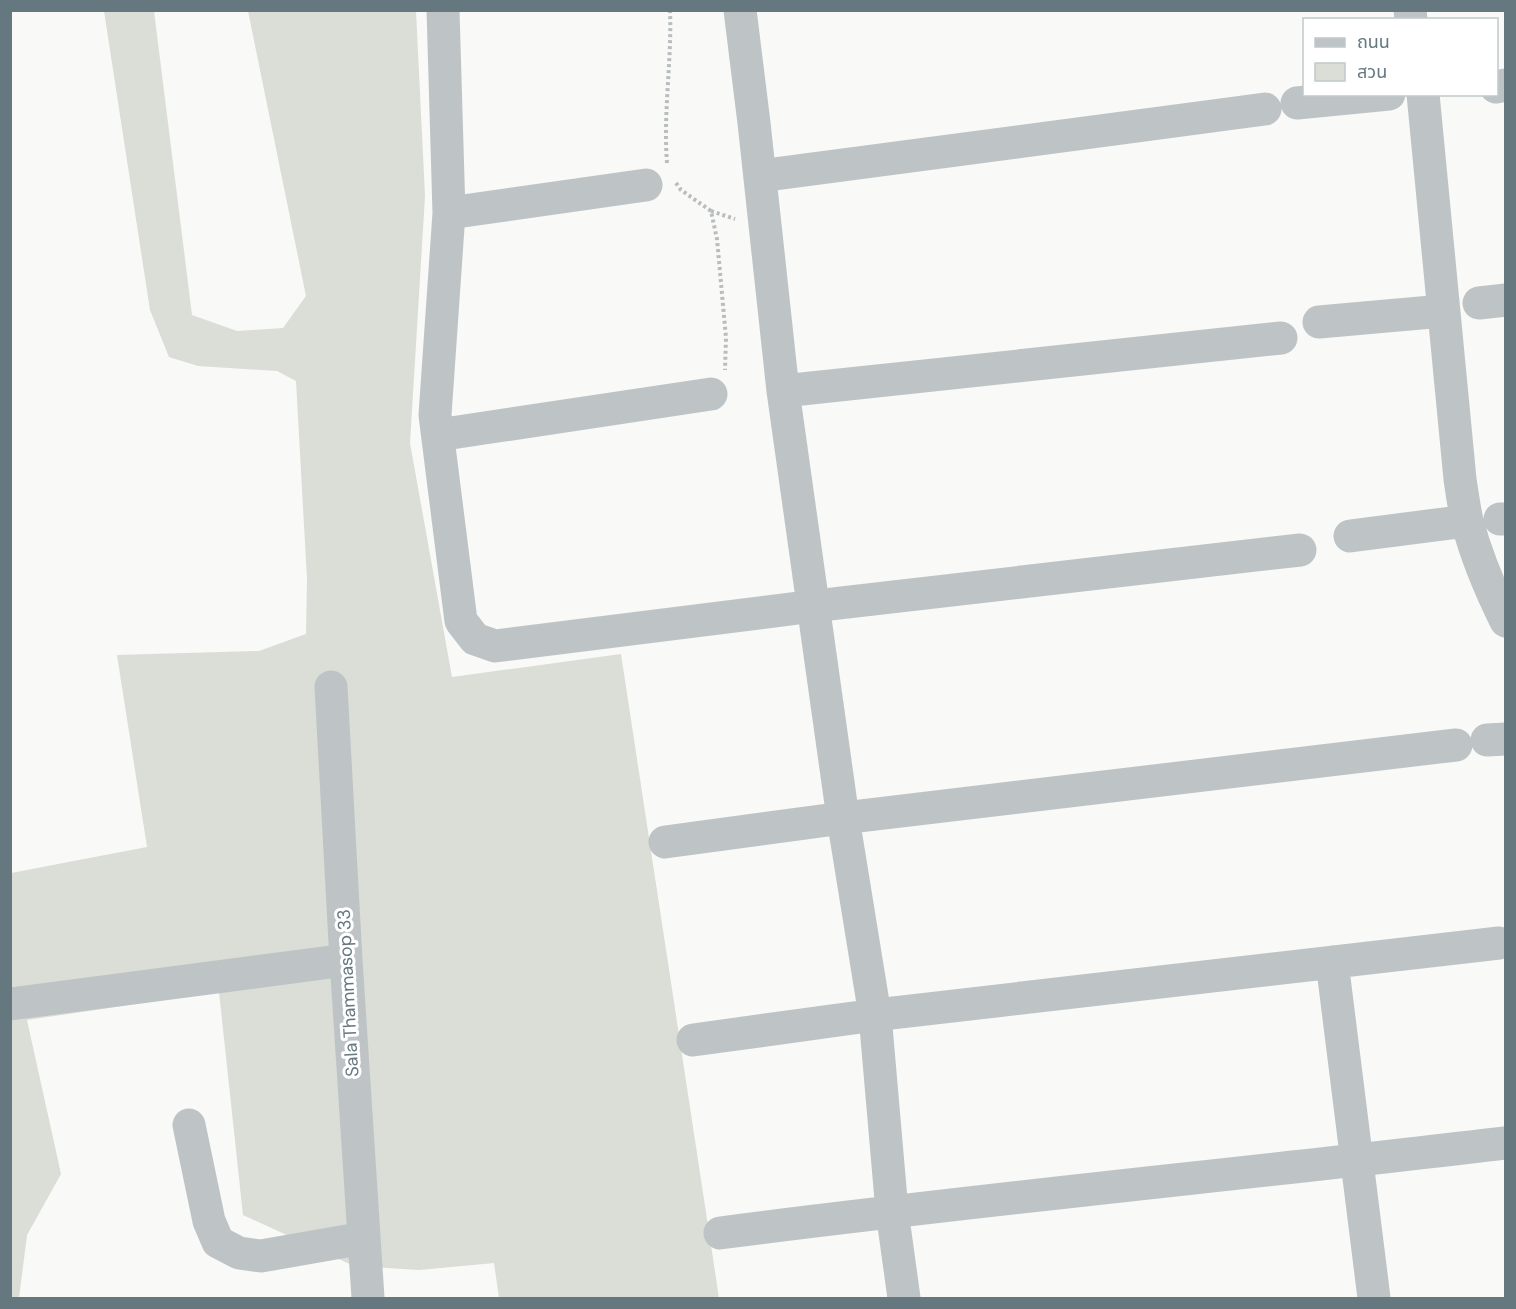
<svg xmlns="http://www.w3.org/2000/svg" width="1516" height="1309" viewBox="0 0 1516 1309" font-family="'DM Sans','Noto Sans Thai',sans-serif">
<rect width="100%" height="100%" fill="#f9f9f7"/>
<path fill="#daded6" d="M104 11H154L192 315 237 331 283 328 306 296 248 11H416L425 196 410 443 452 677 621 654 719 1298H499L494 1263 419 1270 354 1266 243 1215 219 992 27 1020 61 1174 27 1235 19 1298H11V873L147 847 117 655 259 651 306 634 307 579 296 381 277 371 198 366 169 357 150 310Z"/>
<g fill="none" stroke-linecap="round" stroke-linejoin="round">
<path stroke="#b9bdbf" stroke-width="4" stroke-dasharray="3 3" stroke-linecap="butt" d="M667 163C663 112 672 61 670 10
M676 183 681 190 711 211 717 239 726 338 725 370
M711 211 735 219"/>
<path stroke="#bec4c6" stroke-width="33" d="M443 10 449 213 435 415 461 621 475 639 495 646 814 606 1300 550
M740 10 754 123 783 391 843 818 875 1015 892 1211 904 1298
M1410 10 1411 20
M1496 87 1506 85
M1423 94 1460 479C1462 493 1464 507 1467 521 1476 555 1490 589 1506 621
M1297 103 1389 94
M760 176 1265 109
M449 213 646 185
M1479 303 1506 300
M1319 322 1443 311
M783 391 1281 338
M438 435 711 394
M1500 519H1506
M1350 536 1467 521
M331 687 346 960 368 1298
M1487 740 1506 739
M665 842 843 818 1456 745
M1332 962 1374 1298
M10 1004 346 960
M693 1040 875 1015 1499 943
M189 1125 209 1221 218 1242 239 1253 261 1256 364 1238
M720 1233C981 1199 1244 1174 1505 1143"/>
</g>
<g text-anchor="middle" stroke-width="6" stroke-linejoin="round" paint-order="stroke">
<g font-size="18" fill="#657880" stroke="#fff">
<text transform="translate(348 993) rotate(-93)" y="6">Sala Thammasop 33</text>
</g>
</g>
<rect width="1516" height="1309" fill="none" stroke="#657880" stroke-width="24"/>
<rect x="1303" y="18" width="195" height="78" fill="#ffffff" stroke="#c1c9cc" stroke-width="1.5"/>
<rect x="1315" y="38" width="30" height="9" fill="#bec4c6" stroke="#c1c9cc" stroke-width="1.5"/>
<text x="1357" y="48" font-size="18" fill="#657880">ถนน</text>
<rect x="1315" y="63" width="30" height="18" fill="#daded6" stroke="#c1c9cc" stroke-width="1.5"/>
<text x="1357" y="78" font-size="18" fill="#657880">สวน</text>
</svg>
